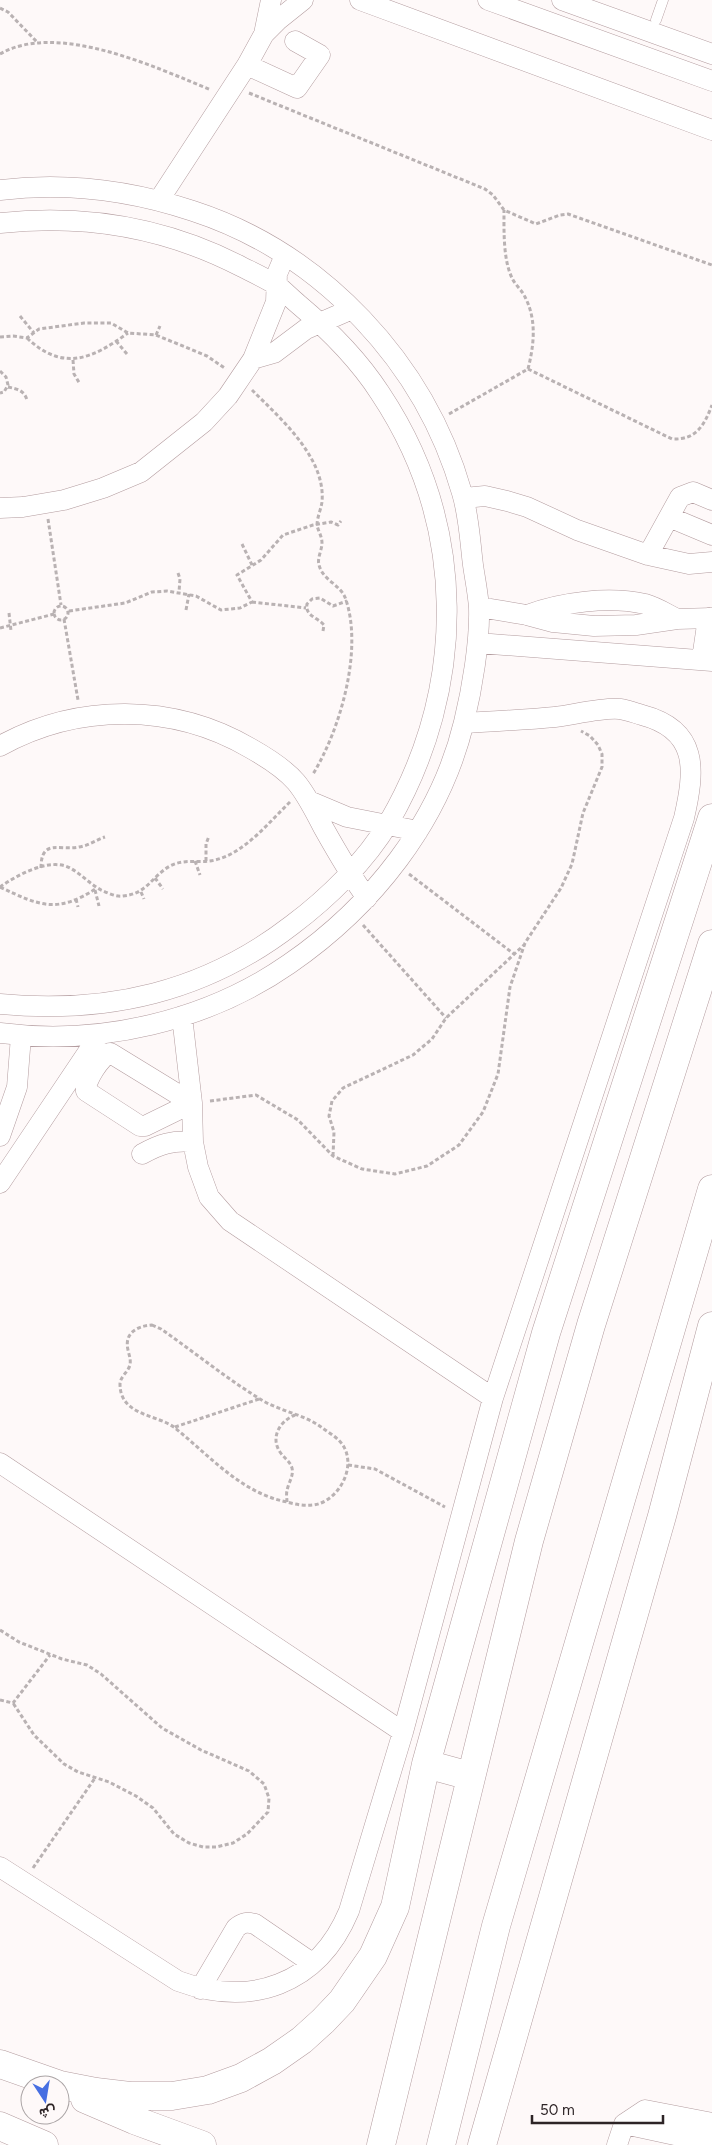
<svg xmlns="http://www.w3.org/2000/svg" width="712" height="2145" viewBox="0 0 712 2145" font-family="Figtree,Vazirmatn,sans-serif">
<rect width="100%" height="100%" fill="#fef9f9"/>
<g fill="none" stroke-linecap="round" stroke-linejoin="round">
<g stroke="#b39c9f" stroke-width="11">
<path id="lane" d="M656 20 663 0"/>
</g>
<g stroke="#b39c9f" stroke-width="21">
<path id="street" d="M360 0 712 130
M488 0 712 81
M562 0 712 54
M264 34 278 20 303 0
M247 65 297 88 320 55 295 41
M0 190C66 182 130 190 193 211 322 253 425 363 462 493 469 516 470 541 473 565 475 579 478 593 479 608 480 642 472 689 464 722 440 822 372 907 289 964 207 1021 100 1046 0 1033
M159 200 247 65 264 34 271 0
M0 223C84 214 167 228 242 267 254 273 267 279 278 286 285 292 291 298 298 304 329 330 358 359 380 393 468 525 467 687 389 822 366 861 328 898 292 925 205 992 108 1014 0 1004
M253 359 274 353 306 329 352 309
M464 498 485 496 507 501 527 507 577 530 648 555 689 564 712 562
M0 508 23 507 64 500 103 488 141 472 204 422 228 396 253 359 276 302 277 274 285 255
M669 517 712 535
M648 555 680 497 693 492 712 500
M479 607 527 615 553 622 594 626 636 625 677 619 712 618
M527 615C561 602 609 596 645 604 656 607 667 614 677 619
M478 643 712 661
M702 659 708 618
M0 746C78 703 173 703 250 748 266 757 284 768 296 782 307 795 315 812 323 827 337 852 350 875 367 898
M309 801 347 817 418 831
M182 1016 192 1103 193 1142 198 1167 209 1197 230 1221 493 1398
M110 1053 112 1054 192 1103 145 1126H140L86 1091C84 1082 102 1055 110 1053Z
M0 1136 17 1087 21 1036
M142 1154C160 1144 173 1140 193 1142
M0 1183 100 1034
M0 1463 403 1732
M0 1867 178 1981C251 2008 318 1985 349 1911L403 1732 493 1398 684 818C695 770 699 730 642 715 635 713 627 710 620 709 603 707 573 715 555 717 525 720 494 721 464 723
M200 1989 236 1928C243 1922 247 1922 255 1924L312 1963
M624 2124 712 2143
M617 2145 624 2124 645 2110 712 2123"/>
</g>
<g stroke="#b39c9f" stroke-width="29">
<path id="secondary" d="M426 1764 470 1776
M0 2064 60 2085
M60 2085 96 2092 130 2096H172L208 2090 241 2078 272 2061 302 2040 323 2021 342 2001 373 1956 395 1907 426 1764 546 1333 712 818
M85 2099 134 2120 202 2145
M0 2126 44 2145
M381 2145 529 1541 591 1325 712 944
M441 2145 496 1926 712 1189
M482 2145 662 1516 712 1326"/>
</g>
<path stroke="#b9b2b3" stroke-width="3" stroke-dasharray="4 2.5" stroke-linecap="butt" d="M0 8 8 12 37 42
M0 54C57 21 155 67 211 90
M249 93 485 189 493 195 504 210 536 224 560 215 568 214 712 265
M20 316 34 333
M156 335 160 326
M0 337 13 336 27 338 39 329 84 323H111L128 333 156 335 207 356 226 369
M27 338C63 372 92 359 128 333
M116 341 127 354
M73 360 74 374 80 384
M528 369 672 439C696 440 704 426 712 405
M0 371 6 377 8 385 4 392 0 393
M8 387C17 389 24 390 27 400
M252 390C281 419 326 458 322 502 321 509 317 518 317 525 318 531 322 536 322 543 322 550 317 558 319 565 323 581 342 585 346 600 363 651 340 730 313 774
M449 414 528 369C534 345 537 320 525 297 522 290 515 285 512 278 503 259 504 231 504 210
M48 519 61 605
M242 544 252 565
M178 573 180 579 179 592
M252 602 306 608
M54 613a7 7 0 1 1 14 0a7 7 0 1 1-14 0Z
M186 610 189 594
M69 611 125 603 152 592 167 591 196 596 221 610 240 608 252 602 237 575 261 560 283 535 313 525 331 522 338 525 341 521
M9 613 11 631
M64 619 78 700
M0 628 54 614
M323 631 324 625C317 617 305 616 307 604L312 599 320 598 333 606 347 601
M195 861 200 875
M206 861V844L209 836
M41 868C41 838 60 851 79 847 88 846 96 840 105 837
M409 874 514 954
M155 878 163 889
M0 887C17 875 50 857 70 868 81 874 90 884 101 890 108 893 116 897 123 896 147 894 152 876 170 866 185 858 200 864 215 860 245 853 269 822 290 802
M0 887C40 906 57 914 97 888
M95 890 99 906
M141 892 144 899
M76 899 78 907
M363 925 446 1018
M210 1101 256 1095 298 1120 333 1156 362 1169 395 1174 427 1166 459 1145 483 1112 498 1074 510 987 525 943 561 888 572 864 583 813 602 767V754L598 745 590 736 581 731
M333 1156 334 1132 329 1116 332 1101 343 1088 413 1055 432 1039 446 1018 525 944
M152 1325 161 1329C194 1352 226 1378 260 1399 279 1411 303 1414 321 1427 329 1433 339 1438 344 1447 355 1467 341 1495 321 1503 311 1507 297 1505 287 1502 241 1493 210 1456 175 1428 157 1414 120 1416 120 1384 120 1377 128 1372 130 1365 131 1359 129 1355 128 1350 124 1333 137 1326 152 1325Z
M175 1427 259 1399
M348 1465 375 1469 445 1507
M287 1502C287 1499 286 1494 287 1491 288 1483 294 1476 292 1468 290 1461 284 1458 280 1452 270 1437 280 1421 295 1415
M0 1630 19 1642 62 1659 87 1665 101 1674 162 1728 201 1750 249 1771 264 1784 269 1798 268 1812 247 1834 233 1843 216 1847H203L189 1843 174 1834 153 1808 136 1796 109 1782 78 1772 64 1764 34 1735 13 1703
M0 1700 13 1703 50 1655
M33 1868 95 1778"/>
<use href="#lane" stroke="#fff" stroke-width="10"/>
<use href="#street" stroke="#fff" stroke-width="20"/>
<use href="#secondary" stroke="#fff" stroke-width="28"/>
</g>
<g transform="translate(45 2100) rotate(168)"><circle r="24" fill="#fef9f9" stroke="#aaa4a5"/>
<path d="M0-4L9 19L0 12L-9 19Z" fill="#476fe2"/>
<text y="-8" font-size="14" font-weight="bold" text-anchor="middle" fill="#2d2426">ش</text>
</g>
<path d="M532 2115v8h131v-8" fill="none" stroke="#2d2426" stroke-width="2.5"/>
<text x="540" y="2115" font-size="15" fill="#2d2426" stroke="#fef9f9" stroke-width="4" paint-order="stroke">50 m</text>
</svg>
